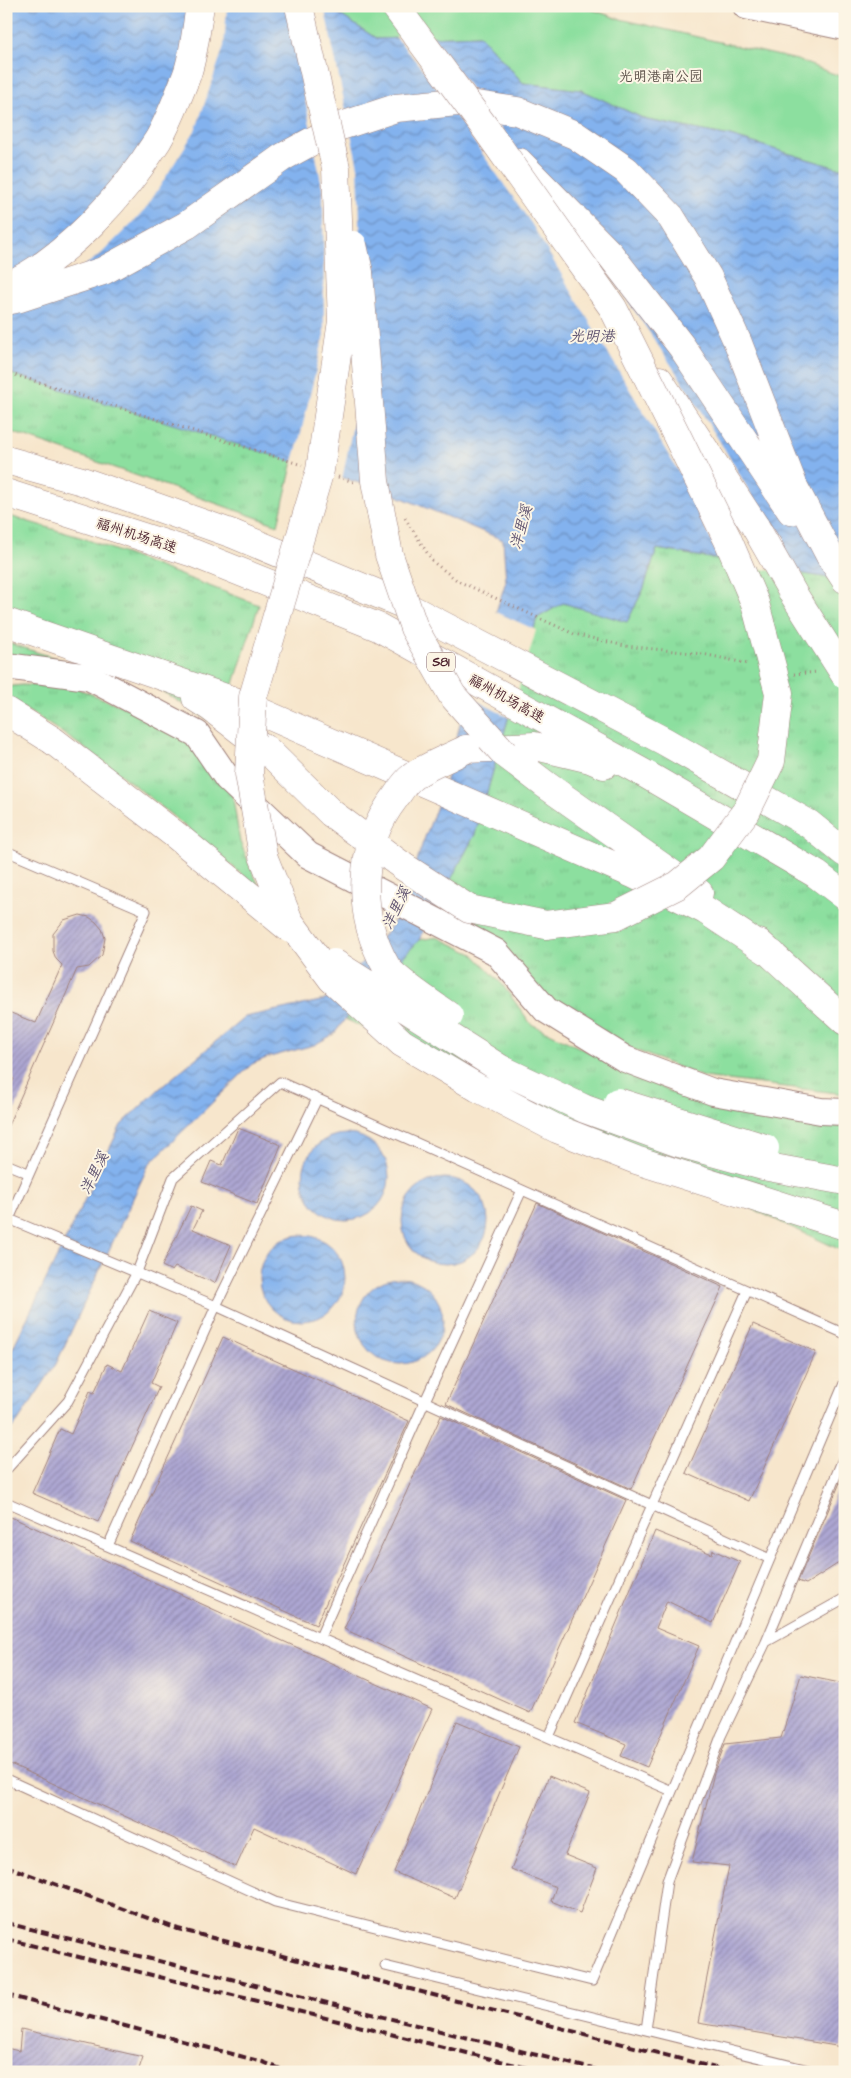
<svg xmlns="http://www.w3.org/2000/svg" width="851" height="2078" viewBox="0 0 851 2078" font-family="'Architects Daughter','LXGW WenKai TC',sans-serif">
<defs>
<pattern id="grass-tufts" width="24" height="20" patternUnits="userSpaceOnUse" patternTransform="scale(1.25)"><rect width="24" height="20" fill="#8cdf9f"/><path d="M3 7l-1-3M5 7V3M7 7l1-3M15 17l-1-3M17 17v-4M19 17l1-3" fill="none" stroke="#7abf89"/></pattern>
<pattern id="water-waves" width="16" height="10" patternUnits="userSpaceOnUse" patternTransform="scale(1.25)"><rect width="16" height="10" fill="#83b2ee"/><path d="M0 5q4-4 8 0t8 0" fill="none" stroke="#6d90c1"/></pattern>
<pattern id="building-hatch" width="6" height="6" patternUnits="userSpaceOnUse" patternTransform="scale(1.25)"><rect width="6" height="6" fill="#ada7d3"/><path d="M-1 1l2-2M0 6l6-6M5 7l2-2" fill="none" stroke="#8f87ab"/></pattern>
</defs>
<rect width="100%" height="100%" fill="#fcf5e5"/>
<filter id="ink" filterUnits="userSpaceOnUse"><feTurbulence type="fractalNoise" baseFrequency=".02" numOctaves="2"/><feDisplacementMap in="SourceGraphic" scale="10" xChannelSelector="R" yChannelSelector="G"/><feConvolveMatrix kernelMatrix="1 2 1 2 8 2 1 2 1" color-interpolation-filters="sRGB"/></filter>
<filter id="wash" filterUnits="userSpaceOnUse"><feTurbulence type="fractalNoise" baseFrequency=".0096" numOctaves="4" result="noise"/><feDisplacementMap in="SourceGraphic" scale="20" xChannelSelector="R" yChannelSelector="G"/><feGaussianBlur stdDeviation="1.12" result="paint"/><feColorMatrix in="noise" values="0 0 0 0 0 0 0 0 0 0 0 0 0 0 0 0 0 1.4 0 .05"/><feComposite in="paint" operator="in"/></filter>
<g filter="url(#wash)">
<rect width="100%" height="100%" fill="#f7e6cc"/>
<path fill="url(#grass-tufts)" stroke="#6b7f65" d="M6 372 293 461 278 525 6 430Z
M6 515 83 538 259 605 232 690 209 720 89 646 6 618Z
M845 546V1094L703 1077 590 1032 436 907 475 834 537 618 563 603 627 621 643 590 657 549 829 578Z
M6 642 70 663 6 659Z
M22 685 76 688 132 710 196 745 231 786 240 842 261 891C180 821 99 751 6 698V687Z
M437 937 473 954 502 984 531 1024 681 1097 797 1123 845 1127V1252L345 1019 419 940Z"/>
<path fill="#8cdf9f" stroke="#6b7f65" d="M319 6H582L616 18 797 60 845 78V168H837L730 136 647 120 581 90 523 83 480 35 377 39 328 7Z"/>
<path fill="url(#water-waves)" stroke="#66688c" d="M6 6H319L328 7 377 39 480 35 523 83 581 90 647 120 730 136 837 168H845V546L829 578 657 549 643 590 627 622 563 603 537 618 475 834 419 940 345 1019 334 1034 314 1045 266 1058 252 1064 149 1164 56 1364 17 1423 6 1433V1362L121 1125 158 1090 245 1017 325 1000 336 994 393 924 411 880 422 845 444 788 461 720 506 581 503 540 395 495 320 470 6 372Z
M303 1177a43 43 0 1 1 86 0a43 43 0 1 1-86 0Z
M402 1221a43 43 0 1 1 86 0a43 43 0 1 1-86 0Z
M259 1278a43 43 0 1 1 86 0a43 43 0 1 1-86 0Z
M357 1321a43 43 0 1 1 86 0a43 43 0 1 1-86 0Z"/>
<path fill="#f7e6cc" d="M193 6H227L224 46 196 129 145 210 101 254 50 290 6 277 73 238 171 107Z
M287 6H324L358 167 365 364 342 480 292 464 299 441 324 336 323 192Z
M431 35 614 280 682 381 733 463 780 545 803 576 756 568 743 541 747 567 721 562 681 476 531 223 425 72 395 36Z
M494 611 536 630 510 718 466 695Z"/>
<g id="blocks">
<path fill="url(#building-hatch)" d="M80 915 89 917 96 922 102 929 105 938 102 955 89 967 77 969 6 1130V1096L14 1079 6 1076V1011L36 1023 62 965 56 959 53 951V934L64 920Z
M238 1128 281 1145 257 1204 202 1182 211 1161 222 1165Z
M537 1203 723 1287 631 1489 446 1404Z
M191 1206 202 1211 193 1229 231 1245 215 1283 175 1267 172 1271 162 1266Z
M149 1311 177 1323 151 1383 159 1387 98 1522 32 1493 60 1429 71 1434 90 1391 94 1393 107 1364 122 1371Z
M753 1324 816 1352 749 1501 686 1473Z
M223 1337 409 1421 316 1625 130 1541Z
M441 1416 626 1500 530 1713 344 1629Z
M845 1471V1559L806 1584 798 1581Z
M11 1517 432 1709 356 1874 254 1827 236 1867 6 1762V1527Z
M655 1531 712 1554 713 1550 740 1562 713 1623 667 1601 656 1628 699 1646 647 1767 621 1756 626 1744 575 1723Z
M801 1675 845 1684V2032L842 2047 698 2023 729 1866 692 1862 714 1773 725 1744 781 1738Z
M457 1721 519 1747 455 1898 394 1872Z
M549 1776 590 1793 565 1855 597 1868 580 1913 551 1901 556 1887 511 1869Z
M21 2029 143 2057 138 2072H6V2048L19 2051Z"/>
</g>
</g>
<g filter="url(#ink)">
<use href="#blocks" fill-opacity="0" stroke="#a0827c" stroke-width="1"/>
<g fill="none" stroke-linecap="round" stroke-linejoin="round">
<g stroke="#a0827c" stroke-width="11">
<path id="lane" d="M6 851 146 911 6 1226
M6 1164 28 1173
M9 1219 216 1306 770 1559
M6 1470 68 1401 137 1272 173 1178 280 1082 845 1334
M6 1502 672 1791
M108 1546 216 1306 317 1099
M320 1637 425 1401 522 1190
M766 1642 845 1454
M549 1737 747 1291
M6 1779 275 1902 592 1981 845 1381
M385 1966 817 2072
M646 2030 667 1881 721 1736 766 1642 845 1598"/>
</g>
<g stroke="#a0827c" stroke-width="28">
<path id="secondary" d="M746 6 845 27
M6 666 89 677 197 734 227 778 308 855 496 952 546 1010 625 1059 713 1092 821 1111 845 1112"/>
</g>
<g stroke="#a0827c" stroke-width="29">
<path id="highway" d="M519 162 609 253 682 347 791 511
M6 286C65 261 125 193 158 140 169 121 178 97 186 77 194 57 196 28 200 6
M6 301 20 298 103 271 187 225 283 157 338 127 396 108 457 102 517 111 575 135 626 170 671 217 708 277 738 343 794 487 830 556 845 579
M659 380 770 549
M6 460 82 481 233 534 400 603 664 741 809 824 845 853
M6 493 193 553 378 627 647 775 816 874 845 896
M6 622 240 703 484 809 635 875 705 910 772 954
M196 698 210 707 266 750
M6 711 52 740
M466 749 535 746 590 759 604 765
M504 753 546 785 699 893
M759 943 845 1021"/>
</g>
<path stroke="#a0827c" stroke-width="3" stroke-dasharray="1 4" stroke-linecap="butt" d="M6 372 302 465
M338 477 354 482
M405 518 433 562 458 581 574 634 625 646 703 654 749 664
M794 674 818 672"/>
<use href="#lane" stroke="#fff" stroke-width="9"/>
<use href="#secondary" stroke="#fff" stroke-width="26"/>
<use href="#highway" stroke="#fff" stroke-width="28"/>
<path stroke="#4a1f2b" stroke-width="4" stroke-dasharray="8 4" stroke-linecap="butt" d="M6 1866 178 1929 731 2072
M6 1923 605 2072
M6 1939 544 2072
M6 1995 263 2062 288 2072"/>
<g stroke="#a0827c" stroke-width="29" stroke-linecap="butt">
<path id="highway-bridge" d="M299 6 336 168 342 321 320 470 253 697 249 774 263 856 289 921 332 979 402 1043 478 1088 557 1129 636 1160 845 1226
M353 245 359 272 375 481 389 555 414 628 452 695 504 753
M756 528 794 595 845 675
M52 740 178 837 290 929
M267 750 331 813 404 867 469 909 546 925 616 916 678 885 711 858 747 810 771 761 779 693 755 603 727 538 676 434 613 308 486 129 395 6
M334 963 501 1069 585 1109 679 1143 763 1166 845 1181
M449 1016C436 1007 393 978 386 966 356 913 358 846 395 798 400 791 405 782 412 777 424 767 451 757 466 749
M618 1102 765 1148"/>
</g>
<use href="#highway-bridge" stroke="#fff" stroke-width="28"/>
</g>
</g>
<g text-anchor="middle" stroke-width="4" stroke-linejoin="round" paint-order="stroke">
<rect fill="#fcf5e5" stroke="#7f5f63" stroke-width="1" x="427" y="652.5" width="28" height="19" rx="4"/>
<g font-size="12" font-weight="bold" fill="#4a1f2b">
<text x="441" y="666">S81</text>
</g>
<g font-size="14" fill="#5a4f48" stroke="#fcf5e5">
<text x="661" y="81">光明港南公园</text>
</g>
<g font-size="14" fill="#4a1f2b" stroke="#fcf5e5">
<text transform="translate(137 535) rotate(18)" y="5">福州机场高速</text>
<text transform="translate(507 698) rotate(29)" y="5">福州机场高速</text>
</g>
<g font-size="15" font-style="italic" fill="#5e526f" stroke="#fcf5e5">
<text x="592" y="341">光明港</text>
<text transform="translate(521 527) rotate(-74)" y="5">洋里溪</text>
<text transform="translate(396 908) rotate(-63)" y="5">洋里溪</text>
<text transform="translate(94 1173) rotate(-63)" y="5">洋里溪</text>
</g>
</g>
<rect width="851" height="2078" fill="none" stroke="#fcf5e5" stroke-width="25"/>
</svg>
